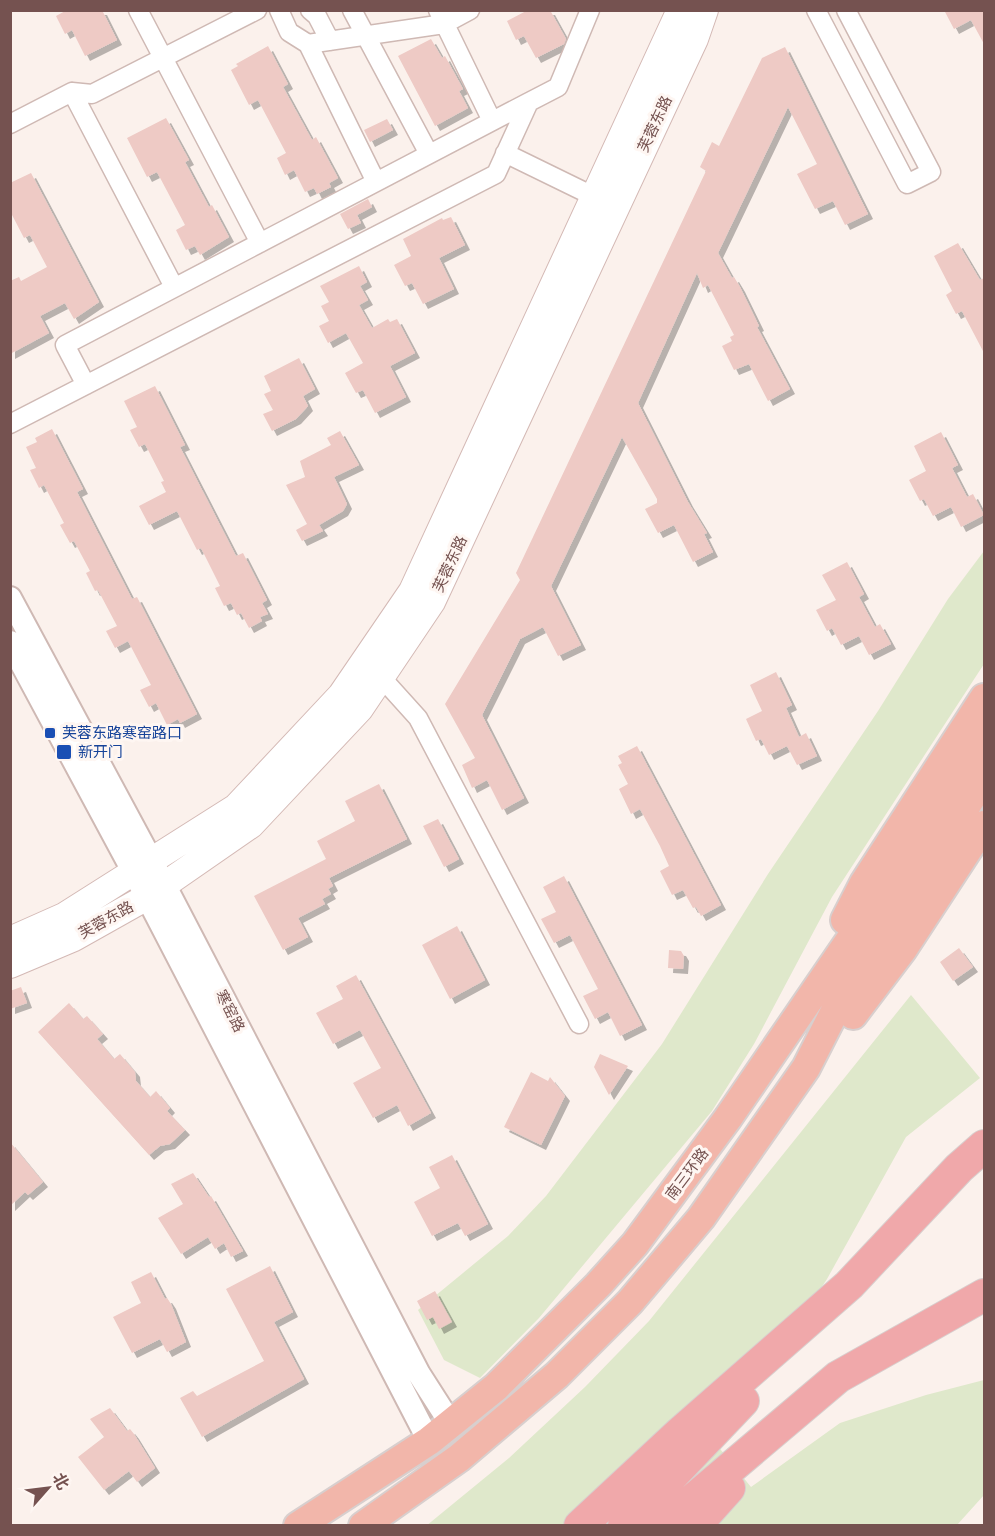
<svg xmlns="http://www.w3.org/2000/svg" width="995" height="1536" viewBox="0 0 995 1536" font-family="Commissioner,'Noto Sans SC',sans-serif">
<defs>
<filter id="shadow"><feDropShadow dx="5" dy="5" stdDeviation="0" flood-color="#0004"/></filter>
</defs>
<rect width="100%" height="100%" fill="#fbf1ec"/>
<path fill="#dfe8cb" d="M984 551V664L832 897 754 1044 712 1111 539 1318 480 1378 444 1360 418 1310 508 1236 546 1196 662 1044 768 874 878 711 948 599Z
M911 995 980 1078 906 1137 827 1279 799 1321 690 1412 751 1487 840 1423 926 1395 984 1380V1495L957 1525 426 1526 509 1458 585 1387 649 1321Z"/>
<path fill="#eecac5" filter="url(#shadow)" d="M67 10H102L117 40 85 56 72 30 65 34 56 16Z
M528 10H550L566 39 564 44 536 58 524 36 516 40 507 21Z
M944 10H984V44L971 20 954 29Z
M431 39 442 58 445 56 463 89 459 91 468 108 435 126 398 56Z
M268 46 288 84 283 87 312 140 316 137 338 178 329 183 331 187 317 194 314 188 305 192 294 170 285 175 277 158 286 153 258 100 249 105 231 70 238 66 236 64Z
M785 47 868 214 845 225 833 201 815 209 797 174 817 164 788 107 718 253 732 278 734 277 740 287 759 326 757 327 790 389 768 401 749 364 734 370 722 346 732 341 730 337 734 335 708 285 703 288 697 273 638 403 688 502 707 533 704 534 713 552 693 562 674 525 658 533 645 509 657 503V499L622 437 551 586 581 645 558 656 543 627 520 639 482 715 524 798 502 810 487 780 472 788 462 765 475 758 445 704 520 580 516 573 706 171 700 167 712 142 719 146 762 58Z
M166 118 189 160 185 162 209 207 212 205 229 237 200 255 195 246 186 250 176 230 185 225 157 172 147 177 127 138Z
M387 119 393 130 370 142 364 130Z
M31 173 99 302 74 319 65 303 40 316 49 333 10 354V281L19 277 21 281 47 267 30 235 24 238 10 211V183Z
M368 199 372 207 357 215 361 223 348 229 340 214Z
M451 217 465 245 439 258 454 289 423 304 412 283 405 286 394 265 411 256 403 239 442 218 443 220Z
M958 243 980 280 984 278V353L962 311 956 314 946 295 952 291 934 256Z
M359 266 367 282 360 286 368 300 359 305 372 328 388 319 390 322 397 319 415 353 390 366 406 397 375 413 363 390 356 393 345 373 363 363 346 333 328 343 319 326 329 321 321 306 329 302 320 286Z
M299 358 315 389 303 396 308 406 296 419 272 431 263 414 273 410 264 394 271 391 264 376Z
M155 386 185 445 180 447 236 556 243 553 267 600 262 603 268 614 260 617 262 621 249 628 241 613 237 615 231 603 224 606 215 588 220 586 201 548 197 550 177 511 149 525 139 506 166 492 161 482 164 481 145 444 139 447 130 430 137 427 124 401Z
M52 429 83 489 77 492 132 599 137 597 197 714 180 723 178 719 167 725 156 703 149 707 140 690 151 685 128 641 115 648 106 631 117 626 98 590 95 591 86 573 90 571 74 541 70 543 60 525 64 523 44 485 39 488 30 470 36 468 26 447 37 442 35 438Z
M340 431 359 465 334 477 347 504 343 511 319 525 323 531 302 541 296 530 307 524 286 485 305 477 300 461 331 445 327 438Z
M941 432 958 465 952 468 967 497 973 494 984 515 961 527 951 507 933 516 924 499 920 501 909 480 926 471 914 446Z
M847 562 864 594 859 597 875 627 880 624 891 644 869 655 859 636 841 645 832 628 827 631 816 610 836 600 822 575Z
M776 672 792 705 786 708 799 737 806 733 817 756 797 765 787 746 769 755 761 739 756 741 746 719 762 711 750 685Z
M637 746 721 905 701 916 696 907 693 908 683 890 672 895 660 871 669 866 660 846 640 809 631 814 619 789 628 784 618 765 622 763 618 756Z
M379 784 407 839 329 878 333 886 328 889 331 894 322 899 325 904 298 918 308 937 283 950 254 896 326 859 317 841 355 821 345 801Z
M438 819 459 859 444 867 423 826Z
M564 876 642 1025 620 1036 608 1012 595 1019 583 996 598 989 570 935 554 943 541 919 556 912 543 887Z
M457 926 485 980 450 999 422 945Z
M959 948 973 967 953 981 940 962Z
M669 950 681 951 684 956 683 969 668 968Z
M356 975 431 1113 408 1126 397 1105 373 1118 353 1083 381 1068 360 1030 333 1044 316 1013 343 999 336 986Z
M21 987 27 1003 10 1009V991Z
M69 1003 83 1019 87 1016 103 1034 97 1039 114 1059 120 1054 135 1072 136 1081 150 1097 156 1091 170 1108 167 1111 185 1130 170 1144 160 1146 149 1155 38 1032Z
M600 1054 628 1066 609 1095 594 1067Z
M531 1072 548 1081 550 1077 565 1096 541 1145 504 1127Z
M10 1142 43 1182 28 1195 25 1192 10 1206Z
M452 1155 488 1224 465 1236 458 1223 432 1236 414 1202 440 1188 429 1167Z
M193 1173 209 1197 211 1196 243 1251 231 1257 224 1243 215 1249 208 1237 181 1254 158 1218 183 1204 171 1184Z
M270 1266 293 1312 274 1322 304 1379 202 1437 180 1398 193 1391 197 1396 264 1361 226 1289Z
M151 1272 165 1299 167 1298 171 1304 186 1342 167 1352 160 1339 132 1353 113 1317 141 1303 131 1282Z
M435 1291 452 1322 439 1329 433 1317 427 1320 417 1301Z
M110 1408 127 1431 130 1429 134 1434 155 1468 137 1482 129 1471 104 1490 78 1457 104 1437 90 1419Z"/>
<g fill="none" stroke-linecap="round" stroke-linejoin="round">
<g stroke="#cfb9b4" stroke-width="21">
<path id="minor" d="M138 10 260 243
M279 10 289 32 308 44
M310 10 317 16 330 41
M352 10 429 154
M438 10 492 121
M816 10 907 184 931 172 846 10
M72 92 174 287
M529 102 558 87 590 10
M10 124 72 92 92 94 257 10
M505 153 595 197
M376 182 308 44 444 24 470 10
M10 424 496 174 529 102 65 345 86 385
M381 677 418 718 579 1024"/>
</g>
<g stroke="#cfb9b4" stroke-width="26">
<path id="tertiary" d="M10 598 166 888 419 1374 451 1424
M10 642 147 897 429 1441"/>
</g>
<g stroke="#d4b9b5" stroke-width="28">
<path id="secondary" d="M10 940 64 916 236 807 341 695 412 591 680 10
M10 965 74 938 147 897 251 825 360 709 432 602 695 39 705 10"/>
</g>
<g stroke="#d8cfce" stroke-width="32">
<path id="trunk" d="M845 920 864 883 984 698
M853 1015 903 949 984 825
M298 1526 429 1441 496 1387 598 1285 635 1244 728 1118 887 886 984 737
M363 1526 459 1458 557 1375 630 1302 701 1218 806 1068 837 1007 984 778"/>
</g>
<g stroke="#d8cfce" stroke-width="34">
<path id="motorway" d="M580 1526 681 1432 849 1285 959 1168 984 1146
M624 1526 743 1401
M662 1526 838 1377 984 1295
M695 1526 729 1488"/>
</g>
<use href="#minor" stroke="#fff" stroke-width="18"/>
<use href="#tertiary" stroke="#fff" stroke-width="22"/>
<use href="#secondary" stroke="#fff" stroke-width="26"/>
<use href="#trunk" stroke="#f2b6aa" stroke-width="28"/>
<use href="#motorway" stroke="#f0a8aa" stroke-width="32"/>
</g>
<g fill="#1a4fb4" stroke="#fef6f2" stroke-width="2">
<rect x="44" y="727" width="12" height="12" rx="3"/>
<rect x="56" y="744" width="16" height="16" rx="3"/>
</g>
<g text-anchor="middle" stroke-width="6" stroke-linejoin="round" paint-order="stroke">
<g font-size="15" fill="#755250" stroke="#fef6f2">
<text transform="translate(655 124) rotate(-65)" y="5">芙蓉东路</text>
<text transform="translate(450 564) rotate(-65)" y="5">芙蓉东路</text>
<text transform="translate(106 920) rotate(-29)" y="5">芙蓉东路</text>
<text transform="translate(230 1011) rotate(63)" y="5">寒窑路</text>
<text transform="translate(687 1174) rotate(-53)" y="5">南三环路</text>
</g>
<g font-size="15" fill="#164399" stroke="#fef6f2" text-anchor="start">
<text x="62" y="738">芙蓉东路寒窑路口</text>
<text x="78" y="757">新开门</text>
</g>
</g>
<rect width="995" height="1536" fill="none" stroke="#755250" stroke-width="24"/>
<g transform="translate(48 1488) rotate(62)" stroke="#fef6f2" stroke-width="4.5" paint-order="stroke">
<path d="M0-4.5L10 22L0 15L-10 22Z" fill="#755250"/>
<text y="-9" font-size="16" font-weight="bold" text-anchor="middle" fill="#755250">北</text>
</g>
</svg>
